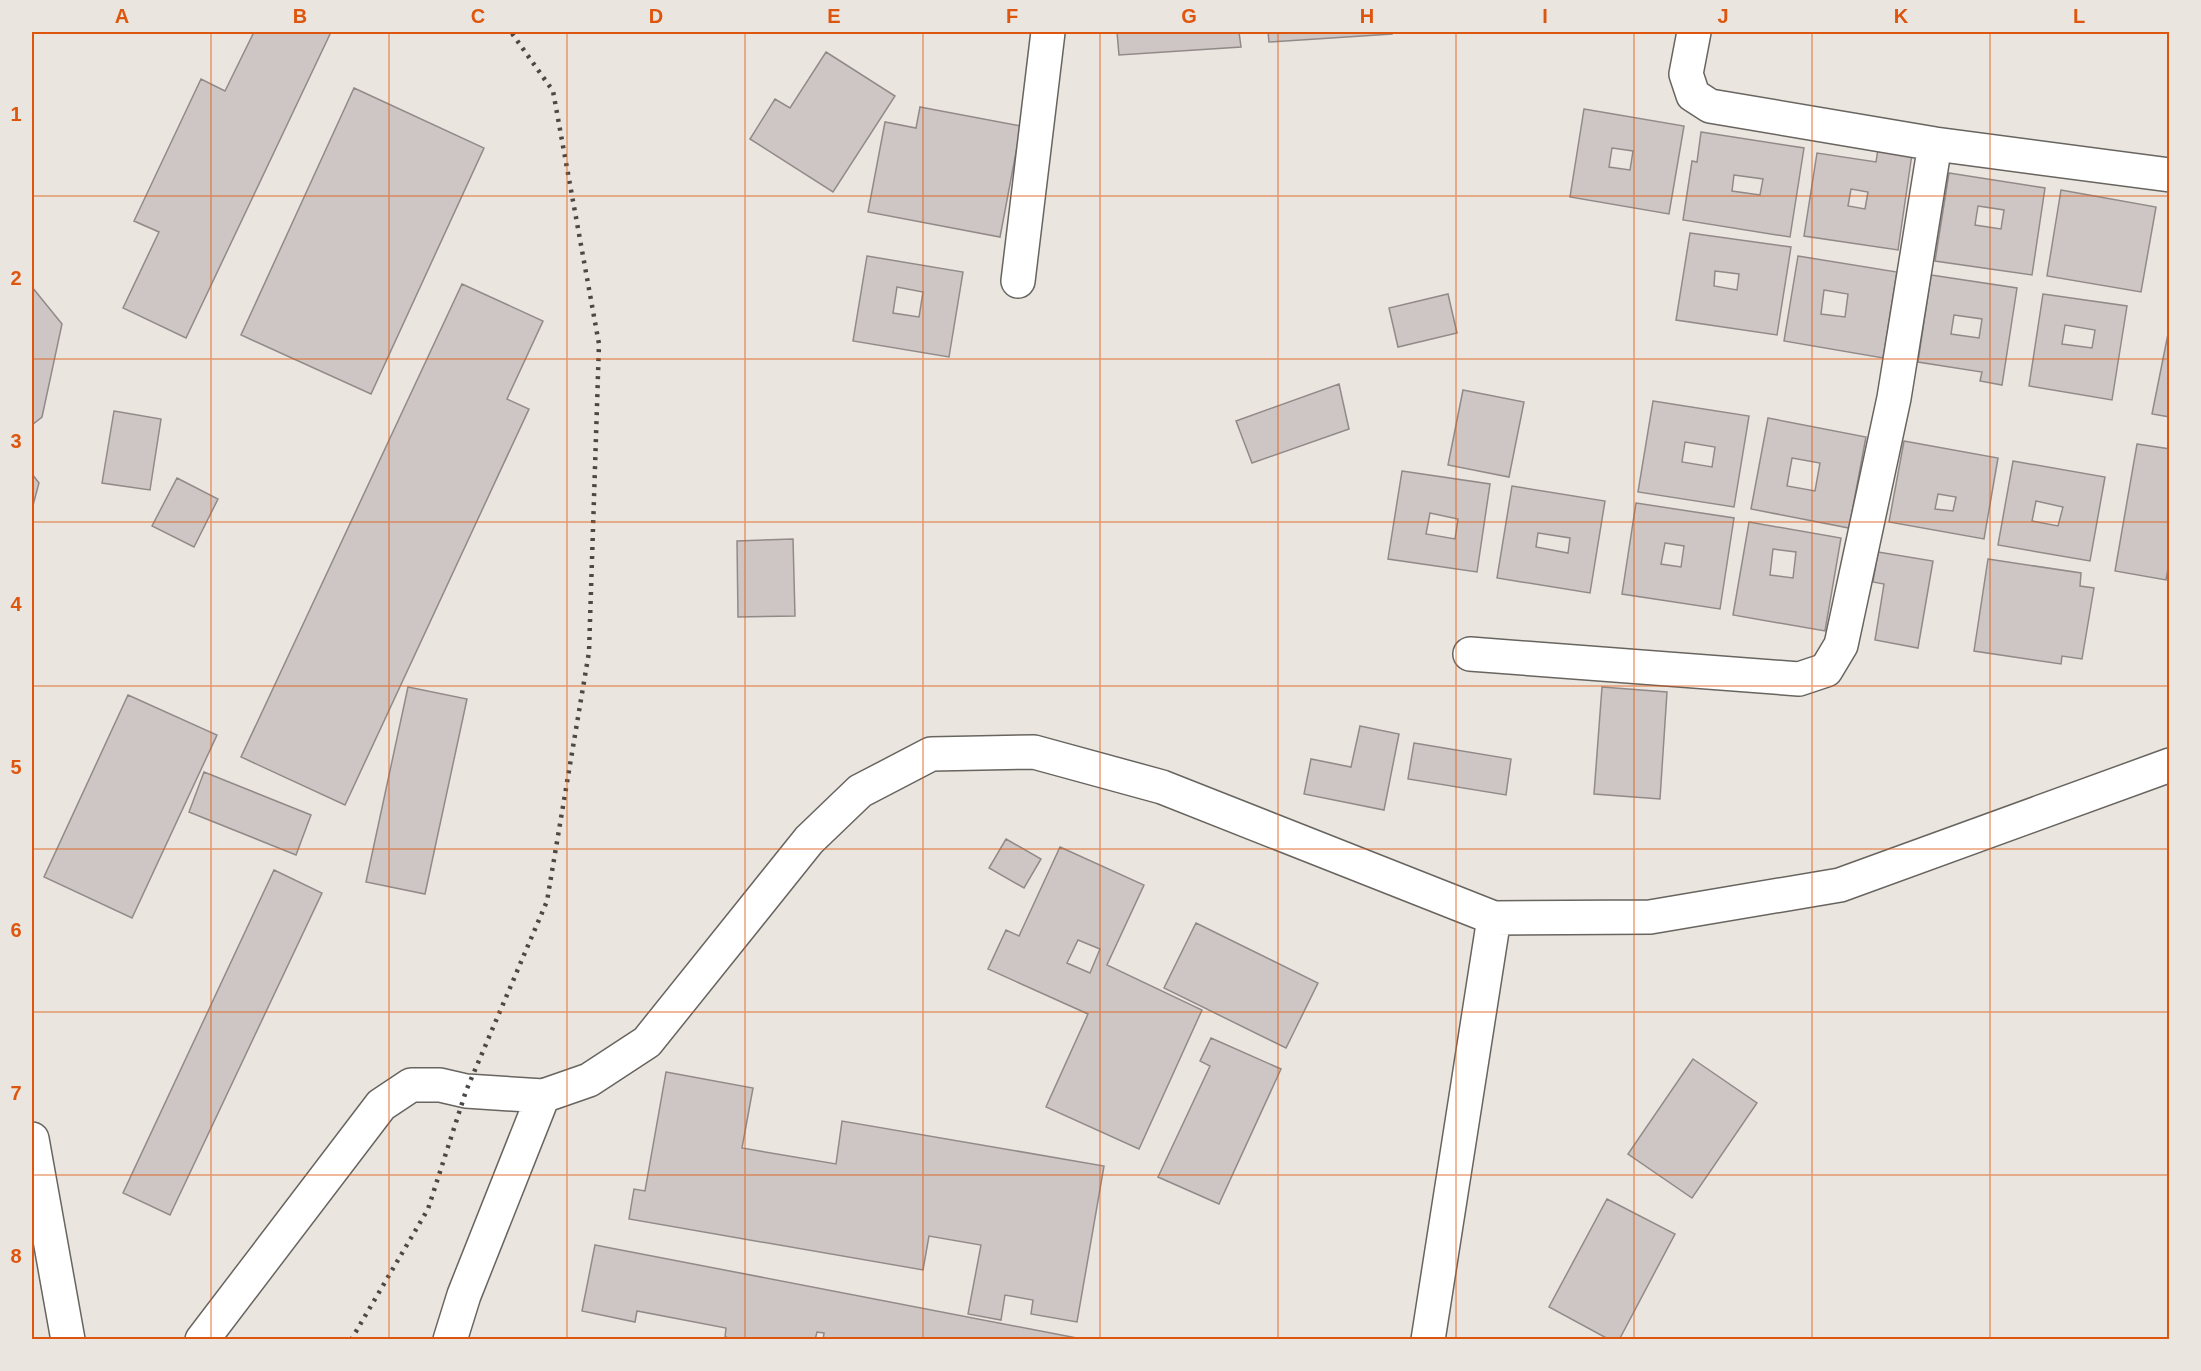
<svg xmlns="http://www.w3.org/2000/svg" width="2201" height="1371" viewBox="0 0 2201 1371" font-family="Arial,sans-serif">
<rect width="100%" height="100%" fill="#eae5df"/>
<path fill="#cec6c4" stroke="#928a89" stroke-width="1.5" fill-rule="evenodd" d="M254 32H331L186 338 123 308 159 232 134 221 201 79 225 91Z
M1117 32H1239L1241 47 1119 55Z
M1268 32H1392V34L1269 42Z
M826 52 895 96 833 192 750 139 775 99 790 108Z
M354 88 484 148 371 394 241 335Z
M920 107 1021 126 1000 237 868 212 885 122 916 128Z
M1584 109 1684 126 1669 214 1570 197ZM1612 148 1633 151 1630 170 1609 167Z
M1701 132 1804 148 1790 237 1683 220 1692 161 1697 162ZM1734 175 1763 179 1760 195 1732 191Z
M1878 149 1912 154 1898 250 1804 236 1817 153 1876 162ZM1851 189 1868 192 1865 209 1848 206Z
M1949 173 2045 188 2032 275 1935 261ZM1978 206 2004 210 2001 229 1975 225Z
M2061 190 2156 207 2141 292 2047 276Z
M1690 233 1791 247 1777 335 1676 320ZM1715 271 1739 274 1737 290 1714 286Z
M867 256 963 272 949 357 853 341ZM897 287 923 292 919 317 893 313Z
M1798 256 1897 272 1883 358 1784 341ZM1824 290 1848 294 1845 317 1821 314Z
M1931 275 2017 288 2002 385 1980 381 1982 372 1918 362ZM1954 315 1982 319 1979 338 1951 334Z
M462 284 543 321 507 399 529 409 345 805 241 757Z
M32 287 62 324 42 417 32 425Z
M1448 294 1457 333 1398 347 1389 308Z
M2043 294 2127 306 2112 400 2029 386ZM2065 325 2095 330 2092 348 2062 344Z
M2170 324V417L2152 414Z
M1339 384 1349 429 1252 463 1236 421Z
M1463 390 1524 402 1509 477 1448 465Z
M1653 401 1749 416 1734 507 1638 492ZM1685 442 1715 447 1712 467 1682 462Z
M114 411 161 419 150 490 102 483Z
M1768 418 1866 437 1849 528 1751 509ZM1792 458 1820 463 1815 491 1787 486Z
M1904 441 1998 458 1984 539 1889 522ZM1938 494 1956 497 1953 511 1935 509Z
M2137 444 2170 449V558L2166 580 2115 571Z
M2013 461 2105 477 2090 561 1998 545ZM2036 501 2063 507 2058 526 2032 521Z
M1402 471 1490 484 1477 572 1388 559ZM1430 513 1458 519 1455 539 1426 534Z
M32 474 39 483 32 509Z
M177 478 218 499 194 547 152 526Z
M1512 486 1605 501 1590 593 1497 578ZM1538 533 1570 538 1568 553 1536 547Z
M1636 503 1734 518 1720 609 1622 594ZM1665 543 1684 546 1681 567 1661 564Z
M1749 522 1841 538 1825 631 1733 615ZM1773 549 1796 552 1793 578 1770 575Z
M793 539 795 616 738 617 737 541Z
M1878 552 1933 561 1918 648 1875 640 1884 584 1873 582Z
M1988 559 2081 573 2080 586 2094 588 2082 659 2062 656 2061 664 1974 651Z
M408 687 467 699 425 894 366 882Z
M1602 687 1667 692 1660 799 1594 794Z
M128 695 217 735 132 918 44 877Z
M1360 726 1399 734 1384 810 1304 794 1311 759 1351 767Z
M1414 743 1511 759 1506 795 1408 779Z
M204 772 311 815 296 855 189 812Z
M1006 839 1041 859 1024 888 989 868Z
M1060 847 1144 885 1107 965 1202 1010 1139 1149 1046 1107 1088 1014 988 969 1006 930 1019 936ZM1078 940 1100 949 1090 973 1067 963Z
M274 870 322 893 170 1215 123 1193Z
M1196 923 1318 983 1286 1048 1164 988Z
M1211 1038 1281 1069 1219 1204 1158 1177 1210 1066 1200 1061Z
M1693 1059 1757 1103 1692 1198 1628 1154Z
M666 1072 753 1088 742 1148 836 1164 842 1121 1104 1166 1077 1322 1031 1314 1033 1300 1005 1295 1001 1320 968 1314 981 1245 929 1236 923 1270 629 1219 634 1189 645 1191Z
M1607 1199 1675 1234 1619 1340H1610L1549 1307Z
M595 1245 1082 1339 823 1340 824 1333 817 1332 815 1340H739L725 1337 726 1328 637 1311 635 1322 582 1311Z"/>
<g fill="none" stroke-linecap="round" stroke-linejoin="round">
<g stroke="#68645f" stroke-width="36">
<path id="minor" d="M1694 32 1686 74 1693 95 1710 106 1935 144 2170 175
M1018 281 1048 32
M1470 654 1799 679 1826 670 1841 645 1894 398 1935 144
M32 1139 68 1340
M202 1340 381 1105 411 1085H440L466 1091 543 1096 589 1080 647 1042 809 840 860 791 931 754 1034 752 1162 787 1494 918 1650 917 1840 885 2170 765
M450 1340 464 1295 543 1096
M1428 1340 1494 918"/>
</g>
<use href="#minor" stroke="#fff" stroke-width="33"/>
<path stroke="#4b4845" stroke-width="4.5" stroke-dasharray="3 6" stroke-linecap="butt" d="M351 1340 428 1209 466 1091 547 901 589 652 599 344 553 91 511 32"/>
</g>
<path fill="none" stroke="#de560d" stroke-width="1.5" stroke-opacity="0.55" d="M211 32V1340M389 32V1340M567 32V1340M745 32V1340M923 32V1340M1100 32V1340M1278 32V1340M1456 32V1340M1634 32V1340M1812 32V1340M1990 32V1340M32 196H2170M32 359H2170M32 522H2170M32 686H2170M32 849H2170M32 1012H2170M32 1175H2170"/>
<rect width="2201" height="1371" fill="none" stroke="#eae5df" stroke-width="66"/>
<rect x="33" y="33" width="2135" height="1305" fill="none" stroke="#de560d" stroke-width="2"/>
<g font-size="20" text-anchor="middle" font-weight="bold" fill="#de560d">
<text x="122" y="23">A</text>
<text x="300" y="23">B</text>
<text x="478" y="23">C</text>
<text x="656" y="23">D</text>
<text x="834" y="23">E</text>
<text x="1012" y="23">F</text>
<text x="1189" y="23">G</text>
<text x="1367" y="23">H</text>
<text x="1545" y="23">I</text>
<text x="1723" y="23">J</text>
<text x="1901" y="23">K</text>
<text x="2079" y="23">L</text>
<text x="16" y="121">1</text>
<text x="16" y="285">2</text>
<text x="16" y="448">3</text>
<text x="16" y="611">4</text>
<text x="16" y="774">5</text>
<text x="16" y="937">6</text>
<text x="16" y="1100">7</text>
<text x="16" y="1263">8</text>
</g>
</svg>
